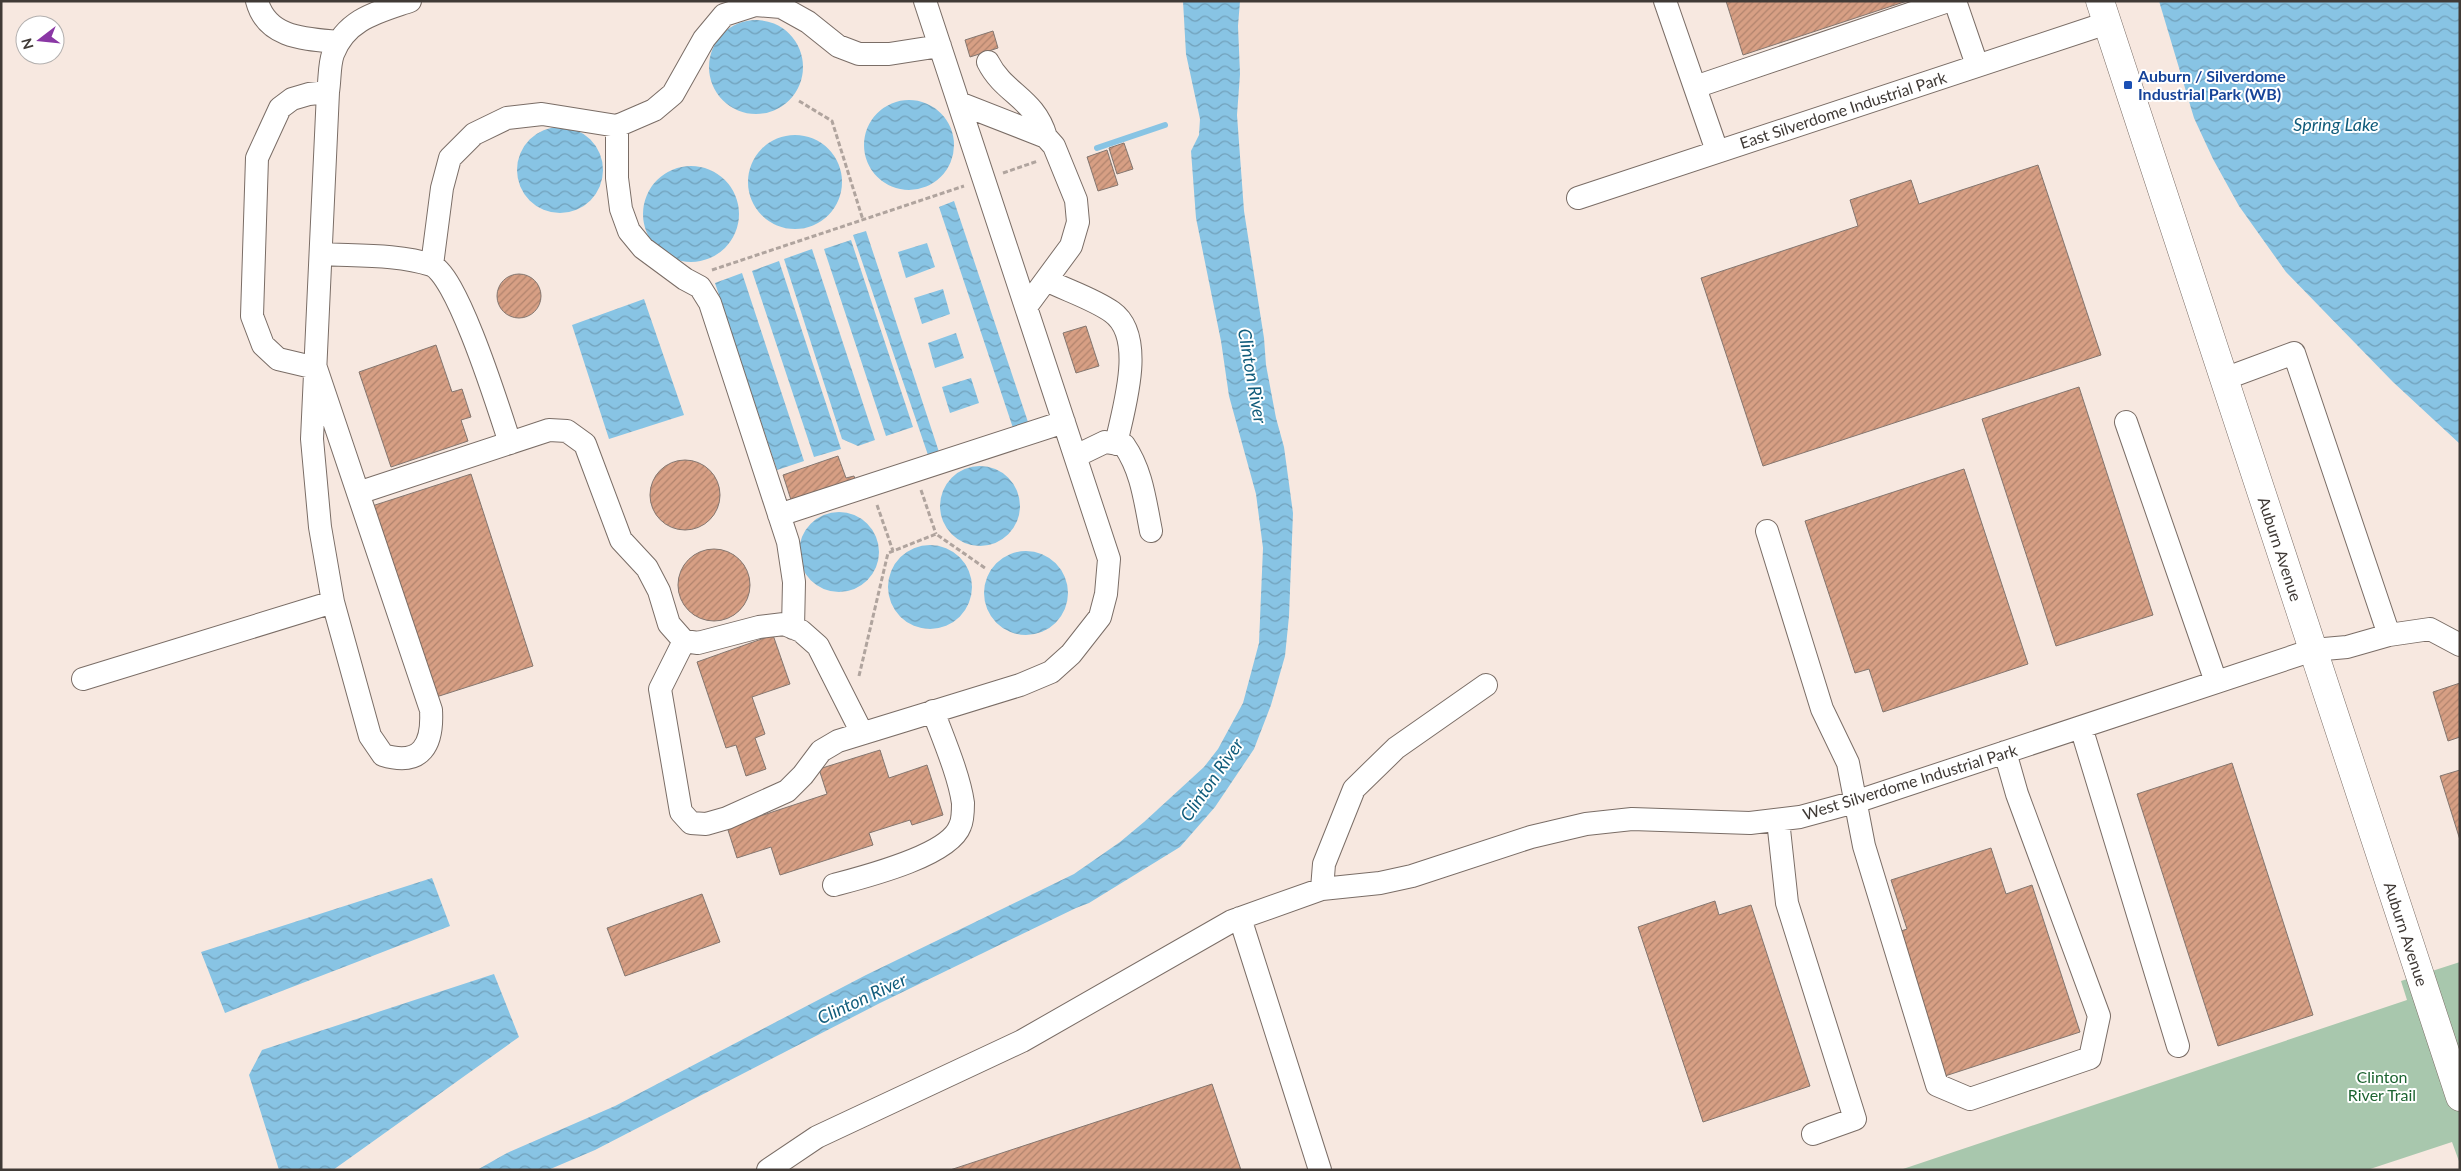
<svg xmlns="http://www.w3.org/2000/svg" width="2461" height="1171" viewBox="0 0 2461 1171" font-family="Lato,sans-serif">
<defs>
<pattern id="water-waves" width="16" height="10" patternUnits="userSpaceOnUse" patternTransform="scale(1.25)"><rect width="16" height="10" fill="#88c4e4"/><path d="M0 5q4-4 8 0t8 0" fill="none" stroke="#71a0ba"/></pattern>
<pattern id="building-hatch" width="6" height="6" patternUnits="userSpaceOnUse" patternTransform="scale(1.25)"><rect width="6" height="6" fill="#d79f84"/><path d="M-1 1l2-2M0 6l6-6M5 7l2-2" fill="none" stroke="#b0836d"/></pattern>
</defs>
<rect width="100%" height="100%" fill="#f7e8e0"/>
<path fill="#a8c7ad" d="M2460 962V1164L2452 1142 2367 1170H1900L2407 1000 2401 981Z"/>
<path fill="url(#water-waves)" d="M1183 1H1240L1238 26 1240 74 1237 115 1244 211 1264 338 1266 365 1276 418 1284 447 1293 513 1289 616 1285 656 1271 705 1254 749 1215 807 1180 847 1089 903 1076 908 880 1003 595 1150 548 1170H477L507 1153 615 1106 866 975 1074 874 1120 842 1144 822 1204 767 1218 749 1243 703 1259 643 1263 548 1256 494 1229 396 1221 341 1196 218 1191 151 1199 135 1200 119 1186 54Z
M2159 1H2460V444L2393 382 2286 272 2239 206 2213 159 2194 118Z
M709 67a47 47 0 1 1 94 0a47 47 0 1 1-94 0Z
M864 145a45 45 0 1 1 90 0a45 45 0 1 1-90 0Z
M517 170a43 43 0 1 1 86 0a43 43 0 1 1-86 0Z
M748 182a47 47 0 1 1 94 0a47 47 0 1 1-94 0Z
M643 214a48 48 0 1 1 96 0a48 48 0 1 1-96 0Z
M954 201 1028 422 1013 428 939 207Z
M866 231 939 452 928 455 853 235Z
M851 240 913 427 886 436 824 249Z
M927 243 935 267 906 278 898 252Z
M812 249 875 440 858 446 842 439 784 259Z
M779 261 841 449 814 457 752 271Z
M742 273 804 461 777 470 715 283Z
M943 289 950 314 922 324 914 298Z
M644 299 684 415 609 439 572 325Z
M956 333 964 358 935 368 928 343Z
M971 378 979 403 950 413 942 387Z
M940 506a40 40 0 1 1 80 0a40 40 0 1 1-80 0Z
M799 552a40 40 0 1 1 80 0a40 40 0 1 1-80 0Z
M888 587a42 42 0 1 1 84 0a42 42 0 1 1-84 0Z
M984 593a42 42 0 1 1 84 0a42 42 0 1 1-84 0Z
M432 878 450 926 225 1013 201 952Z
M494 974 519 1037 333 1170H279L249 1075 262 1050Z"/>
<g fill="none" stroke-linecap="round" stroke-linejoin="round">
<path stroke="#88c4e4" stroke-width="6" d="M1097 148 1165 125"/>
</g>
<path fill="url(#building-hatch)" stroke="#84766f" d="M1726 1H1907L1743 55Z
M993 31 998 48 970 57 965 40Z
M1124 143 1133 169 1117 174 1109 148Z
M1107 150 1118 185 1098 191 1087 157Z
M2038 165 2101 355 1763 466 1701 278 1858 226 1850 200 1911 180 1919 204Z
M497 296a22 22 0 1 1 44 0a22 22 0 1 1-44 0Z
M1086 326 1099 366 1076 373 1063 333Z
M436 345 452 392 462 389 471 417 461 420 468 441 391 467 359 372Z
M2079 387 2153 615 2056 646 1982 419Z
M838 456 846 478 854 476 856 482 792 503 783 475Z
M650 495a35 35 0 1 1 70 0a35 35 0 1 1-70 0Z
M1964 469 2028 664 1883 712 1869 669 1855 673 1805 521Z
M471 474 533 666 433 698 372 506Z
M678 585a36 36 0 1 1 72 0a36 36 0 1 1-72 0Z
M773 635 790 684 752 697 765 734 755 738 766 769 746 776 736 745 726 748 697 662Z
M2460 683V737L2448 741 2433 692Z
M880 750 889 778 927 765 943 815 912 825 910 820 869 833 873 845 780 875 771 847 737 858 727 827 827 794 819 769Z
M2232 763 2313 1015 2218 1046 2137 794Z
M2460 770V840L2440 776Z
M1991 848 2006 894 2032 885 2080 1032 1945 1076 1898 932 1907 929 1891 880Z
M702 894 720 942 625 976 607 928Z
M1715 901 1719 915 1751 905 1810 1086 1703 1122 1638 927Z
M1212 1084 1241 1170H950Z"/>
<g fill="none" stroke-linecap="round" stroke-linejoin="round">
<g stroke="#7a6d66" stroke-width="24">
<path id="minor" d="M257 1C267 39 307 39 339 42
M1665 1 1717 151
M1955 1 1977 65
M988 62C1004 94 1035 98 1046 137
M1695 87 1948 1
M959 103 1046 137 1054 146 1076 200 1078 222 1071 246 1026 307
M617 126V178L621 209 629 231 643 248 685 279 700 287 710 303 788 542 794 582 793 628
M1578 198 2107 23
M321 254C354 256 400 254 431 265 457 273 500 413 510 443
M432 265 442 188 450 158 474 134 507 118 542 114 617 126 654 110 673 94 704 39 724 15 755 5 781 7 808 22 838 46 859 54H889L940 46
M1046 280C1066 290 1094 299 1112 312 1147 337 1123 410 1116 444
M316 368 431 710C433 744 422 767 383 755L370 736 333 602 320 527 312 439 328 92C330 80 329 65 333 54 346 19 378 12 410 1
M316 368 278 359 263 345 252 316 257 158 280 108 292 99 309 94 328 92
M2224 379 2294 353 2389 635
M2126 422 2216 682
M1076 456 1105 442 1124 445C1142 471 1145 501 1151 531
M358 493 549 430 567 431 585 444 621 540 647 568 659 591 669 624 684 641 698 643 759 627 784 624 801 631 818 646 862 733
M779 515 1064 422
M1767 531 1822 709 1848 763 1864 846 1937 1085 1970 1099 2090 1058 2099 1016 2017 794 2005 752
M684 641 660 689 681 812 691 823 706 824 727 818 787 791 803 775 821 751 838 741 1020 685 1051 672 1071 654 1100 617 1106 594 1109 559 925 1
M83 679 333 602
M2081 727 2178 1046
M1778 820 1787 903 1855 1119 1813 1134
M834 885C864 877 949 856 960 826 963 820 963 808 963 803 959 775 943 738 933 711
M1322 889 1324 864 1354 789 1396 748 1486 685
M1240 918 1320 1170
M768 1170 817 1137 1022 1041 1232 921 1322 889 1380 883 1412 876 1531 837 1586 824 1632 819 1750 823 1800 817 1855 802 2313 650 2347 647 2389 635 2430 629 2460 645"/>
</g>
<g stroke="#7a6d66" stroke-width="29">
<path id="major" d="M2100 1 2460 1097"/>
</g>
<path stroke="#b0a49e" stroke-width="3" stroke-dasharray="5 2.5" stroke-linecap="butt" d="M799 101 832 121 863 220
M1003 173 1038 161
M712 270 964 186
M921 490 936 534
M877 505 893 551
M859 676 888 553 936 534 985 568"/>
<use href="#minor" stroke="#fff" stroke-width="22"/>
<use href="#major" stroke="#fff" stroke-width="28"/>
</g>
<rect fill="#1a4fb4" stroke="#fff" stroke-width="2" x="2123" y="80" width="10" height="10" rx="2.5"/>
<g text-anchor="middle" stroke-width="4" stroke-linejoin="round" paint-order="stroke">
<g font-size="16" font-weight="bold" fill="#164399" stroke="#fff" text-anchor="start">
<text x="2138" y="82">Auburn / Silverdome<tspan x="2138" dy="18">Industrial Park (WB)</tspan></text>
</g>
<g font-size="16" fill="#403a36" stroke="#fff">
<text transform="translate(1843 110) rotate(-18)" y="6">East Silverdome Industrial Park</text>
<text transform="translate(2280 549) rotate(72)" y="6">Auburn Avenue</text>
<text transform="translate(1910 782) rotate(-17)" y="6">West Silverdome Industrial Park</text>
<text transform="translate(2406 934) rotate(72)" y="6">Auburn Avenue</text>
</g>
<g font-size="16" fill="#1d6431" stroke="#fff">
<text x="2382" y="1083">Clinton<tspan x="2382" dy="18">River Trail</tspan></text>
</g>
<g font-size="18" font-style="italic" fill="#105c7b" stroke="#fff">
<text x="2336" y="131">Spring Lake</text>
<text transform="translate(1252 376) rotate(80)" y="6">Clinton River</text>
<text transform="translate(1212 780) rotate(-55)" y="6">Clinton River</text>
<text transform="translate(862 999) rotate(-25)" y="6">Clinton River</text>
</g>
</g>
<rect width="2461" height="1171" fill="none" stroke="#403a36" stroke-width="5"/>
<g transform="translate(40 40) rotate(254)"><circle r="24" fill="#ffffff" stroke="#b3b0af"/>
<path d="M0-4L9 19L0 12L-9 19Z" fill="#8a37a5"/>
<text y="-8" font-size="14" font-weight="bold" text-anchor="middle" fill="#403a36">N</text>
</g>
</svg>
